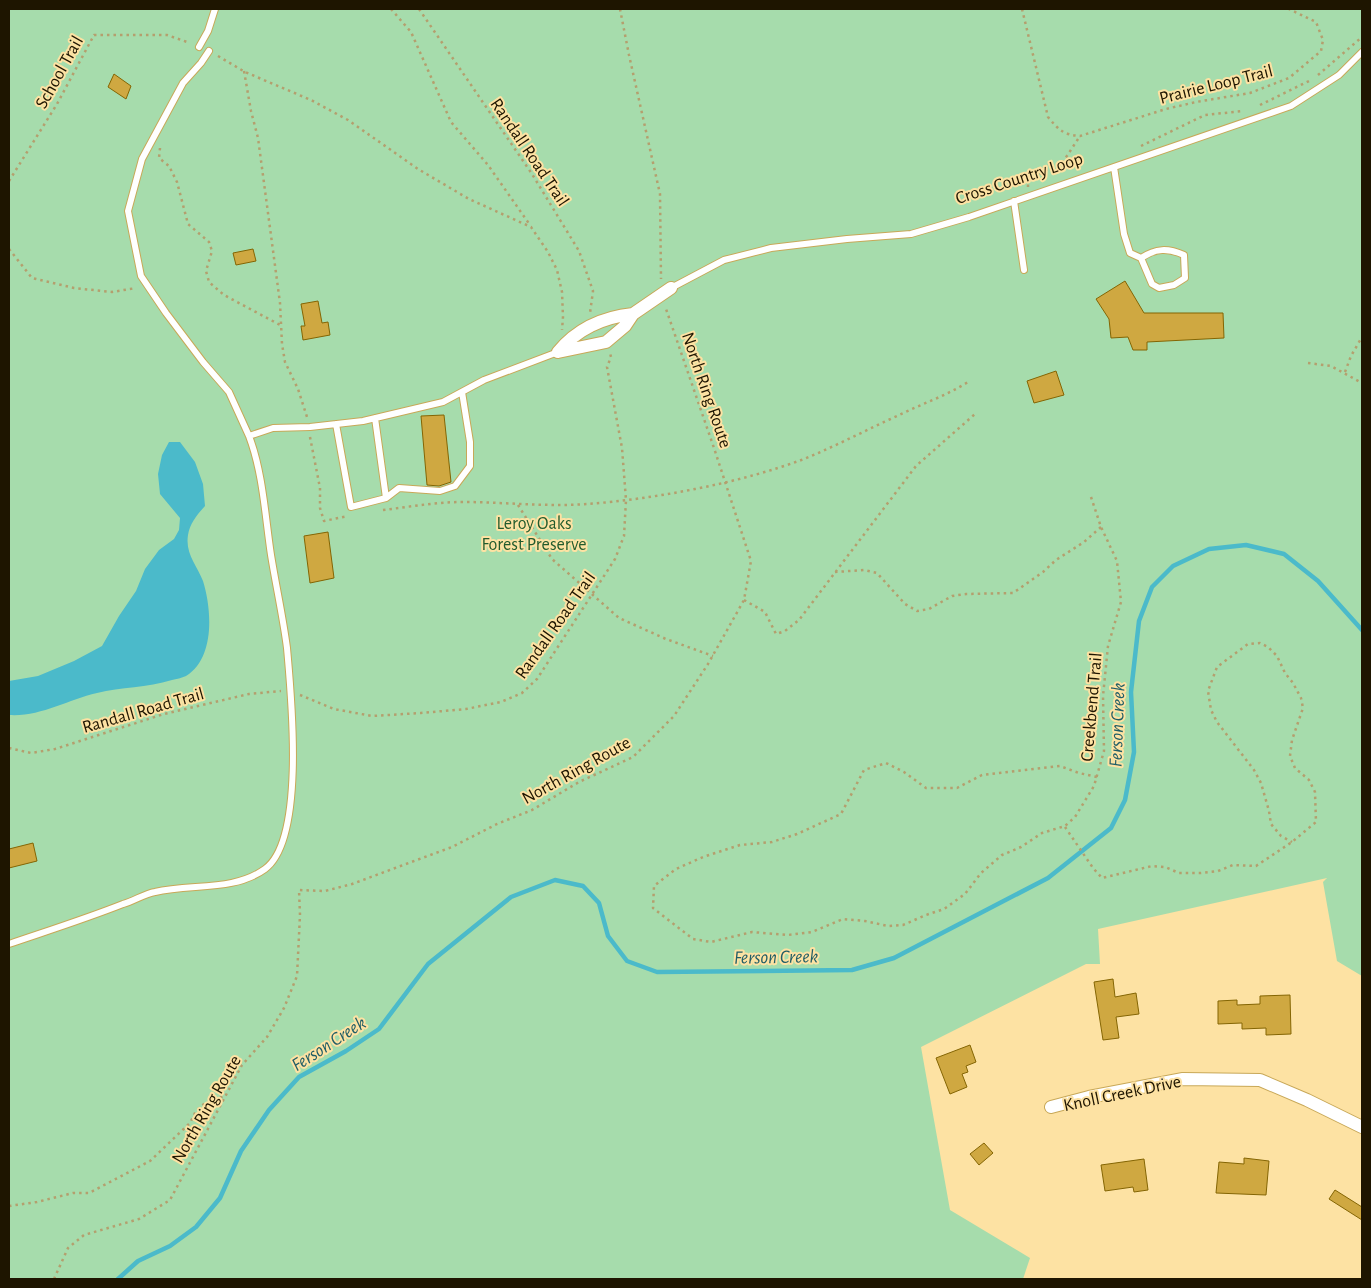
<svg xmlns="http://www.w3.org/2000/svg" width="1371" height="1288" viewBox="0 0 1371 1288" font-family="'Alegreya Sans',sans-serif">
<rect width="100%" height="100%" fill="#fde2a3"/>
<path fill="#a6dcac" d="M9 9H1362V976L1337 961 1323 882 1327 878 1098 929 1100 964H1086L921 1047 950 1210 1030 1258 1023 1279H9Z"/>
<path fill="#4bbaca" d="M169 442H180L195 462 203 484 205 506C197 515 190 523 188 535 185 554 197 565 203 581 212 610 215 658 186 676 182 678 176 679 172 680 147 688 121 687 97 693 67 700 40 717 9 715V681L38 676 74 661 102 646 119 616 136 591 145 569 159 550 174 539 179 530 180 518 160 494 158 474 162 455Z"/>
<g fill="none" stroke-linecap="round" stroke-linejoin="round">
<path stroke="#4bbaca" stroke-width="4.5" d="M118 1279 138 1261 170 1246 196 1227 220 1198 241 1151 269 1110 299 1077 346 1051 379 1029 428 964 511 897 555 880 583 886 599 903 608 936 627 961 657 972 852 970 894 958 1048 878 1111 828 1125 800 1134 752 1131 692 1139 621 1152 587 1173 566 1209 549 1246 545 1284 554 1318 581 1362 630"/>
</g>
<path fill="#cfa841" stroke="#846503" d="M114 74 131 86 126 99 108 87Z
M253 249 256 261 236 265 233 253Z
M1125 281 1144 313H1223L1224 338 1147 342V350H1133L1128 337 1111 338 1109 319 1096 299Z
M318 301 322 323 328 322 330 335 303 340 301 326H305L301 304Z
M1056 371 1064 395 1034 403 1027 381Z
M444 415 451 482 439 486 427 485 421 416Z
M328 532 334 578 310 583 304 536Z
M33 843 37 861 9 868V849Z
M1113 979 1115 997 1136 993 1139 1014 1116 1017 1119 1038 1103 1040 1094 982Z
M1290 995 1291 1034 1266 1035V1028L1242 1029V1023L1218 1024V1001L1237 1000V1005L1260 1004V996Z
M970 1045 976 1062 966 1066 968 1072 962 1074 967 1087 950 1094 936 1058Z
M984 1143 993 1153 979 1165 970 1154Z
M1244 1158 1269 1161 1266 1195 1216 1193 1219 1162 1244 1164Z
M1144 1159 1148 1190 1134 1192 1133 1187 1105 1191 1101 1165Z
M1335 1190 1362 1207V1220L1329 1199Z"/>
<g fill="none" stroke-linecap="round" stroke-linejoin="round">
<g stroke="#c8a858" stroke-width="8">
<path id="service" d="M199 47 208 31 215 9
M209 51 201 63 183 83 142 159 128 211 141 276 166 313 203 362 229 392 249 436 273 428 310 427 363 421 443 402 484 380 558 352
M1114 167 1124 234 1130 253 1141 258 1152 284 1159 288 1174 285 1185 278 1184 255C1168 248 1156 248 1141 258
M1014 201 1024 270
M671 288 724 260 771 248 847 239 911 234 969 217 1291 106 1339 75 1362 52
M336 424 351 507 386 498 375 418
M386 498 399 488 440 491 455 486 470 466V442L462 392
M9 944C47 931 85 919 123 904 134 901 144 894 155 892 191 883 233 892 265 869 306 839 291 694 287 648 283 617 276 586 271 555 265 515 263 473 249 436"/>
</g>
<g stroke="#c8a858" stroke-width="14">
<path id="minor" d="M558 352 606 342 625 326 633 314 671 288
M558 352C577 329 604 317 633 314
M1051 1107 1089 1097 1183 1079 1260 1080 1307 1100 1362 1127"/>
</g>
<path stroke="#b49f6e" stroke-width="2.5" stroke-dasharray="2.5 4" stroke-linecap="butt" d="M391 9 411 32 451 122 488 165 530 225
M419 9 532 174 579 251 593 291 590 313
M620 9 629 55 660 194 661 279
M1022 9 1048 117C1058 129 1063 135 1080 136L1166 109 1196 102 1250 93 1289 78 1321 51 1323 40 1316 22 1289 9
M218 56 245 72 311 100 348 120 418 169 469 199 531 227 548 252 557 270 562 292 563 317 562 330
M244 71 251 111 258 138 280 303 282 344 285 362 298 389 307 417
M1318 75 1362 37
M1260 105 1309 81
M1141 146 1205 115 1243 111
M160 148 159 158 169 166 177 182 188 224 209 242 212 251 206 271 209 282 224 295 282 326
M9 181 57 104 94 35H167L190 43
M1028 187V181L1046 170 1061 165 1080 136
M9 249 32 278 74 288 112 292 136 288
M1308 363 1331 366 1362 383
M1345 372 1351 356 1362 337
M310 437 320 488V508L324 521 348 516
M1091 497 1101 527 1117 561 1121 602 1108 646 1103 696 1104 751 1094 786 1075 817 1065 826 1042 833 1021 847 1002 855 981 873 965 894 944 909 926 915 903 925 888 926 865 921 843 919 812 932 788 935 752 932 711 942 693 939 653 908 654 886 676 869 703 857 740 845 772 842 797 834 841 814 864 770 886 763 904 772 926 788H957L982 775 1060 766 1079 773 1097 777
M518 505 552 559 619 618 666 639 713 656
M383 510C409 507 435 502 462 502 503 502 545 507 587 504 655 499 740 483 804 459 836 446 866 430 897 416 921 404 946 396 968 382
M835 572 864 570 877 573 905 604 917 611 929 609 952 596 966 594 1013 593 1043 572 1056 560 1084 542 1101 527
M744 600 765 612 776 634 785 631 799 620 916 466 975 414
M300 695 334 709 372 716 421 713 466 709 501 702 522 693 537 679 615 559 624 536 626 500 622 448 607 367 611 357 610 353
M9 748 31 753 55 749 164 714 249 694 281 691
M1065 827 1093 868 1102 878 1152 866 1165 867 1179 873H1201L1218 871 1233 865 1256 866 1292 842 1316 822 1315 792 1309 780 1295 768 1290 756 1292 740 1303 708 1301 698 1293 683 1285 673 1277 656 1268 647 1260 643 1248 644 1217 667 1208 691 1211 710 1217 722 1254 770 1261 783 1269 811 1271 824 1281 836 1292 842
M9 1206 37 1202 73 1193H89L150 1161 190 1123 196 1111 205 1103 224 1096
M54 1279 68 1248 84 1235 139 1219 170 1200 242 1065 267 1037 284 1008 297 976 300 915 299 890 325 891 352 884 452 847 497 824 532 810 579 782 633 757 674 716 708 664 744 600 751 561 714 448 665 306"/>
<use href="#service" stroke="#fff" stroke-width="6"/>
<use href="#minor" stroke="#fff" stroke-width="12"/>
</g>
<g text-anchor="middle" stroke-width="4" stroke-linejoin="round" paint-order="stroke">
<g font-size="18" fill="#1e1500" stroke="#fde2a3">
<text transform="translate(59 72) rotate(-61)" y="6">School Trail</text>
<text transform="translate(1216 84) rotate(-14)" y="6">Prairie Loop Trail</text>
<text transform="translate(530 152) rotate(56)" y="6">Randall Road Trail</text>
<text transform="translate(1019 178) rotate(-18)" y="6">Cross Country Loop</text>
<text transform="translate(707 390) rotate(71)" y="6">North Ring Route</text>
<text transform="translate(555 625) rotate(-55)" y="6">Randall Road Trail</text>
<text transform="translate(1091 707) rotate(-85)" y="6">Creekbend Trail</text>
<text transform="translate(143 710) rotate(-16)" y="6">Randall Road Trail</text>
<text transform="translate(576 770) rotate(-29)" y="6">North Ring Route</text>
<text transform="translate(1122 1093) rotate(-12)" y="6">Knoll Creek Drive</text>
<text transform="translate(206 1109) rotate(-60)" y="6">North Ring Route</text>
</g>
<g font-size="18" fill="#225b2d" stroke="#fde2a3">
<text x="534" y="529">Leroy Oaks<tspan x="534" dy="21">Forest Preserve</tspan></text>
</g>
<g font-size="19" font-style="italic" fill="#205d66" stroke="#fde2a3">
<text transform="translate(1116 725) rotate(-88)" y="7">Ferson Creek</text>
<text transform="translate(776 956) rotate(-1)" y="7">Ferson Creek</text>
<text transform="translate(328 1043) rotate(-33)" y="7">Ferson Creek</text>
</g>
</g>
<rect width="1371" height="1288" fill="none" stroke="#1e1500" stroke-width="20"/>
</svg>
